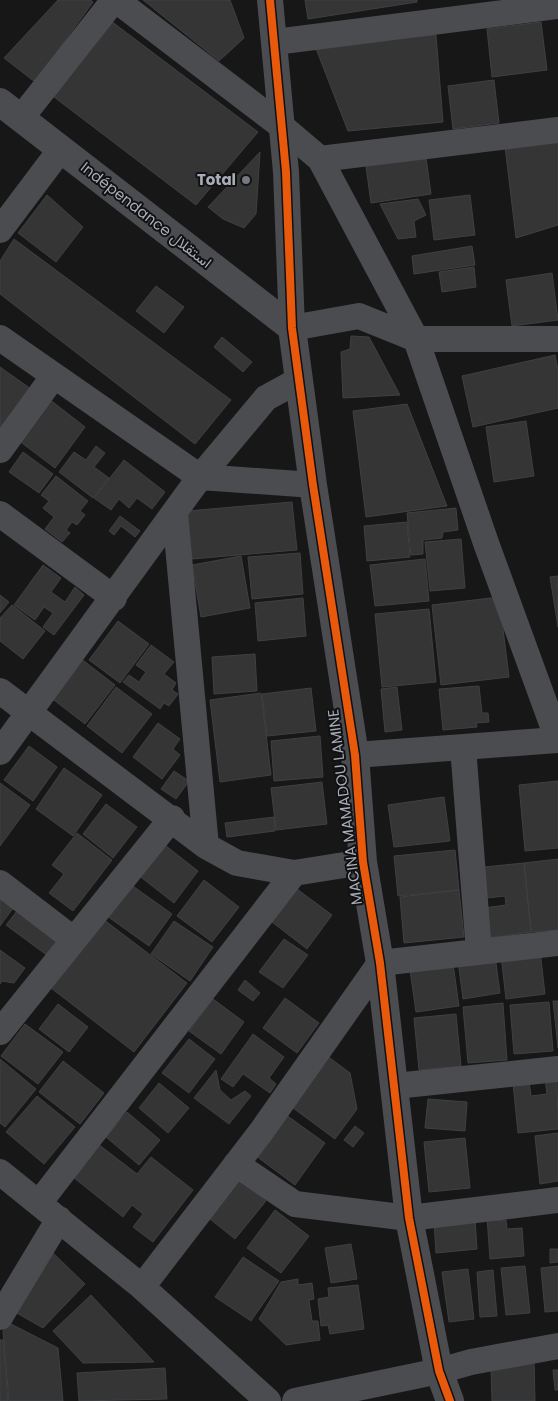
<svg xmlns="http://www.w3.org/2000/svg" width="558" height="1401" viewBox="0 0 558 1401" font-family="Poppins,Vazirmatn,sans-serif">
<rect width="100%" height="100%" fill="#171717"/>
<path fill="#353536" stroke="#3f4043" d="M58 0H90L93 2 35 82 4 58Z
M143 0H230L244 38 219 61Z
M305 0H417V2L308 19Z
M111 21 258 132 196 205 54 97Z
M541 22 547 70 492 77 487 29Z
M436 35 443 122 348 131 315 46Z
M494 80 499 123 453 129 448 86Z
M558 131V225L516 238 504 138Z
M425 150 431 194 371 203 365 159Z
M260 152 256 214 244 228 223 219 208 207Z
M47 195 83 227 56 262 18 233Z
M470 195 475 235 434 240 429 200Z
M418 199 426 215 414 221 416 237 398 239 380 204Z
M14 239 231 400 195 444 0 294V261Z
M472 246 475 265 414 274 412 256Z
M474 267 476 287 442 292 439 272Z
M552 273 558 320 512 326 506 280Z
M156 286 184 307 164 333 136 311Z
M351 336 369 337 400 395 343 398 341 352 350 349Z
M222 337 252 362 243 372 214 347Z
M555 355 558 370V408L473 427 462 376Z
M0 367 31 389 0 429Z
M49 399 85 427 55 468 18 440Z
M407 404 447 506 366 517 353 411Z
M526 421 534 476 494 482 486 427Z
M96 446 105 453 94 467 109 478 93 498 59 472 74 452 86 460Z
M23 452 53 474 39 493 9 472Z
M124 460 165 492 152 509 137 498 129 508 119 499 111 510 94 498Z
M56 476 88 501 80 511 85 515 77 525 72 522 66 530 70 533 62 542 45 529 54 517 43 508 49 501 41 495Z
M292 502 297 550 192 559 187 511Z
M456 508 458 530 443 532 442 538 423 540V554L411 555 407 513Z
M120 516 140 531 135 537 121 526 114 535 109 531Z
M407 522 410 557 367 561 364 526Z
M461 539 465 588 430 591 425 542Z
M300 553 303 594 252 599 248 557Z
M241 556 250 608 201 617 192 565Z
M425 559 429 601 375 606 370 565Z
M43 565 61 578 51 592 65 602 75 587 84 595 54 635 43 627 53 613 44 607 35 620 14 605Z
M558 576V627L550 577Z
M0 595 9 602 0 613Z
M499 597 509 677 441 685 432 605Z
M303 598 306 636 258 641 255 603Z
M12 605 45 631 23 659 0 641V618Z
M429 609 436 682 382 687 375 614Z
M118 621 149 644 120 683 89 660Z
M151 645 174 662 164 674 176 683 172 690 178 694 169 706 164 703 160 709 123 682 129 675 139 682 146 672 136 665Z
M255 654 257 691 214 694 212 657Z
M80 658 115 685 85 724 50 697Z
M479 686 482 713H488L489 722 476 723 477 727 443 730 439 689Z
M116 687 152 714 122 753 87 726Z
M397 687 402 730 385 732 381 689Z
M311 688 316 731 267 736 262 694Z
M261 693 271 775 220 782 210 700Z
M158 723 180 739 173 749 180 755 162 779 133 757Z
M320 736 323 777 274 781 271 741Z
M29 746 57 767 33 801 4 780Z
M64 768 102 795 73 836 36 809Z
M174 771 189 781 176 799 161 789Z
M558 781V848L525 851 519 785Z
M322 782 327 824 276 830 271 788Z
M0 783 30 805 0 846Z
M444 797 450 841 394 847 388 805Z
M106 804 137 827 113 858 83 834Z
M274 817 275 831 227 837 225 823Z
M77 833 112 860 73 911 49 893 64 874 52 865Z
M161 842 198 871 174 903 137 874Z
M455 850 459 890 398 896 394 856Z
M558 859V930L531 932 524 863Z
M524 863 531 932 487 938 484 908 506 905 505 896 487 898 484 867Z
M204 880 239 907 212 942 177 916Z
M130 884 172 914 149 946 107 916Z
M297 889 332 915 307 949 272 922Z
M459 890 464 937 404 943 400 897Z
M0 897 14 907 0 926Z
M17 911 58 942 48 956 6 925Z
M103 919 187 983 134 1052 51 988Z
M174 921 213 947 190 981 151 954Z
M284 939 308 955 283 988 259 972Z
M0 950 25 968 14 983 2 981 0 984Z
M540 951 545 994 506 999 501 955Z
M495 956 500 993 463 999 458 961Z
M453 964 459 1006 416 1012 410 970Z
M245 980 260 993 253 1001 238 990Z
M285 998 319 1023 297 1053 263 1028Z
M213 999 244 1022 221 1054 189 1031Z
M553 1001H558V1048Z
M549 1002 553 1051 514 1054 510 1005Z
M503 1003 507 1060 468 1063 463 1007Z
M58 1004 88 1027 69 1052 39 1029Z
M456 1014 461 1066 419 1070 414 1018Z
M25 1024 63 1052 38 1084 1 1056Z
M253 1034 284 1057 269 1078 276 1084 270 1093 243 1074 233 1087 221 1079Z
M189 1039 215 1059 189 1093 162 1073Z
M326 1055 350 1073 357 1109 335 1139 289 1105Z
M0 1059 36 1089 5 1127 0 1123Z
M63 1061 104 1093 80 1124 39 1092Z
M216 1070 220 1090 231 1100 245 1091 251 1096 229 1124 194 1098Z
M557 1077 558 1129 518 1133 513 1083 529 1081 531 1096 547 1094 545 1078Z
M159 1083 189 1108 168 1133 139 1108Z
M37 1096 75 1127 44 1164 6 1132Z
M428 1099 467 1102 465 1131 425 1128Z
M127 1112 160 1140 139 1165 106 1137Z
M282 1112 325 1143 295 1185 252 1153Z
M355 1126 364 1133 353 1147 344 1140Z
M558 1133V1181L540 1184 535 1136Z
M465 1138 470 1188 429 1192 424 1142Z
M98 1144 137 1174 151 1157 193 1190 153 1242 133 1227 143 1214 132 1205 123 1217 73 1177Z
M235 1177 266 1201 235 1239 205 1215Z
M275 1210 309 1236 281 1273 247 1248Z
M494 1216V1221L506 1220 507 1229 522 1228 524 1256 490 1259 487 1217Z
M475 1218 477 1249 436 1253 434 1221Z
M351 1244 357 1279 331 1283 325 1248Z
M550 1249H558V1262L550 1263Z
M51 1251 85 1284 43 1328 15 1312Z
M243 1257 279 1281 251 1321 215 1297Z
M525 1266 530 1313 506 1315 501 1268Z
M558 1266V1311L545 1312 541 1268Z
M468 1269 474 1319 449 1322 442 1272Z
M493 1270 497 1316 480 1317 477 1272Z
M298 1279V1285L312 1283 314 1299 309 1300 312 1321H318L320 1340 286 1345 259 1319 281 1282Z
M358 1285 364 1329 330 1334 328 1325 321 1326 318 1299 329 1297 328 1288Z
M91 1295 154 1362 83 1363 53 1331Z
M9 1323 58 1348 63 1401H9L3 1331Z
M0 1340H3L8 1401H0Z
M534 1359 535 1401H492L491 1368Z
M165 1368 167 1399 79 1401 77 1373Z
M553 1370H558V1390H555Z"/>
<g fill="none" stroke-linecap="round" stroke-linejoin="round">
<path stroke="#4b4c50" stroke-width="26" d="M116 0 280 125 320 159 416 339 486 543 558 740
M270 0 286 172 292 328 359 316 416 339H558
M275 42 558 6
M21 118 114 0
M320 159 558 130
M0 230 61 149
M0 338 200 477 266 398 299 380
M0 450 53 377
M0 514 114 598
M175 514 206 846
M0 691 206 846 237 863 294 873 363 862
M463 747 479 952
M0 752 200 477 313 485
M355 755 557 740
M0 883 73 939
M0 1032 172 818
M395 1086 558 1069
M236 1164 295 1204 409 1218 558 1200
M0 1172 142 1287 268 1401
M39 1203 294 873
M142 1287 261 1132 380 963 558 943
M0 1317 59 1219
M295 1401 439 1371 471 1362 558 1346"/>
<path stroke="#4b4c50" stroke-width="28" d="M0 102 292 328 313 485 355 755 363 862 380 963 409 1218 439 1371 450 1401"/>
<g stroke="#111113" stroke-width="11">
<path id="cycleway" d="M270 0 286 172 292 328 313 485 355 755 363 862 380 963 409 1218 439 1371 450 1401"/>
</g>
<use href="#cycleway" stroke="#e8590c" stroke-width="8"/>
</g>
<circle fill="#757880" stroke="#111113" stroke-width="2" cx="246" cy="180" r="5"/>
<g text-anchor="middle" stroke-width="4" stroke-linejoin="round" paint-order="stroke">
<g font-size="15" font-weight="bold" fill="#a8adb8" stroke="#111113" text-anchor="end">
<text x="236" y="185">Total</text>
</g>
<g font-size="15" fill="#a8adb8" stroke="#111113">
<text transform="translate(146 215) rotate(38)" y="5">Indépendance استقلال</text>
<text transform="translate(345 807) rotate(-97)" y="5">MACINA MAMADOU LAMINE</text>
</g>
</g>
</svg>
